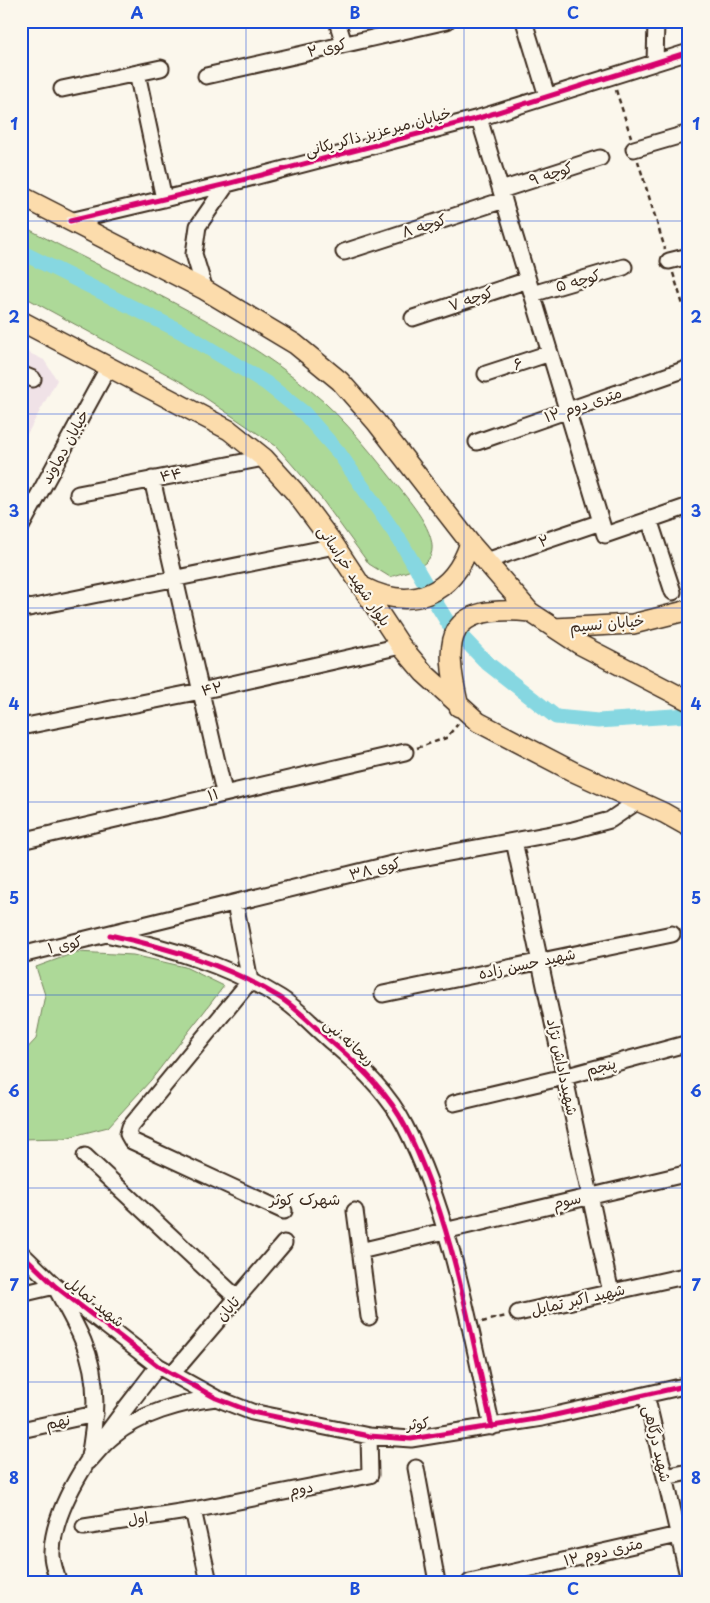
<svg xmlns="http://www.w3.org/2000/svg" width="710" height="1603" viewBox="0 0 710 1603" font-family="'Playpen Sans','Playpen Sans Arabic',sans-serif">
<rect width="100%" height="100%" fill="#fbf7ec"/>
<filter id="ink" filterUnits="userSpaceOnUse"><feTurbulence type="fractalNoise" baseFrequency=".02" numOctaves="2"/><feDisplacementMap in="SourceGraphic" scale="10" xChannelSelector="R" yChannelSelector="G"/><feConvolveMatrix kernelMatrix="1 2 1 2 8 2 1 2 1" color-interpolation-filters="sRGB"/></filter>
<g filter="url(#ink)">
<path fill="#f0e2e7" d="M21 349 44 360 57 380 21 445Z"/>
<path fill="#add998" stroke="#74825b" d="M21 225C118 278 225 319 310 390 346 419 375 458 404 494 415 508 446 546 425 563 416 570 401 573 390 577L369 564 321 498 276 446 185 384 21 295Z
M77 952 133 955 185 967 224 986 151 1080 108 1127 65 1138 21 1139V1055L36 1039 45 995 36 967Z"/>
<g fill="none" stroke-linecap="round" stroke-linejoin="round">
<path stroke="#86d7e1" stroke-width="15" d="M21 252 182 332 266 383 304 413 339 453 401 542 426 585
M434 600 450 626
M462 637 487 663 556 717 598 721 689 715"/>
<g stroke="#3b2a1e" stroke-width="19">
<path id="minor" d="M337 21 344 44
M524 21 547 96
M655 63 656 21
M137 73 164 199
M206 76 447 21
M62 89 161 68
M479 118 605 535 689 506
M634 149 689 133
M501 190 600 158
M70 221 227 184 479 118 689 52
M344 252 504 200
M669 261 689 256
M205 290 194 254 198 226 227 184
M532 294 624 267
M413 318 528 280
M21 374 33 379
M486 374 550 353
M477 442 689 368
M152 479 224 792
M78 494 264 458
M649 519 673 592
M21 527 108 368
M486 561 601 522
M21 605 29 608 335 546
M21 727 201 691 401 646
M21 841 405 752
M514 841 611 1293
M235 903 250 981 130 1127 128 1134 132 1141 284 1211
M110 935C169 948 227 965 279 997 299 1009 316 1029 334 1044 361 1067 389 1094 405 1126 451 1216 470 1329 492 1427
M21 955 400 862 573 830 610 820 638 801
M383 994 672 934
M454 1103 564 1077 689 1043
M85 1156 237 1298
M355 1211 369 1317
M360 1251 689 1173
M21 1253 55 1286 158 1366 216 1398 252 1412 335 1429 369 1436 411 1439 542 1418 689 1385
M21 1294 55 1286C64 1304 75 1322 83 1341 100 1380 96 1422 88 1462 96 1454 103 1444 112 1437 139 1414 181 1402 216 1398
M518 1313 689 1275
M172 1374 284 1243
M646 1395 689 1580
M21 1430 95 1414
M416 1468 437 1582
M665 1477 689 1472
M193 1510 209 1582
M84 1527 193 1510 370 1475 369 1436
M58 1582C56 1572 51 1561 52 1552 54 1490 122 1415 158 1366
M470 1582 678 1535"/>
</g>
<g stroke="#3b2a1e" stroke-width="22">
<path id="major" d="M21 196 205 290 295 344 340 381 376 422 470 543 530 612 579 644 689 701
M21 321 229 430 264 458 294 491 335 546 401 646 424 673 478 722 574 772 664 813 689 827
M363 587C412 612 453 595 470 543
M554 628 633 624 689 610
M459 707C442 635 447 604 530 612"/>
</g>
<path stroke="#3b2a1e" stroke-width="2.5" stroke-dasharray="5 4" stroke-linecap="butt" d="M616 90 631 137
M638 161 665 249
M673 273 689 324
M417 748 446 738 458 724
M482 1322 506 1316"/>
<use href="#minor" stroke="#fbf7ec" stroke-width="15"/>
<use href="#major" stroke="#fcdcac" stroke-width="19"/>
<g stroke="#fbf7ec" stroke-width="8">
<path id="cycleway" d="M70 221 227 184 479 118 689 52
M110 935C169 948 227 965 279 997 299 1009 316 1029 334 1044 361 1067 389 1094 405 1126 451 1216 470 1329 492 1427
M21 1253 55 1286 158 1366 216 1398 252 1412 335 1429 369 1436 411 1439 542 1418 689 1385"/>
</g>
<use href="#cycleway" stroke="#d6006c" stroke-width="5"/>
</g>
</g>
<path fill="none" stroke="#1d4ed8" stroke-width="1" stroke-opacity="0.55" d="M246 21V1582M464 21V1582M21 221H689M21 414H689M21 608H689M21 802H689M21 995H689M21 1188H689M21 1382H689"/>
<g text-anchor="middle" stroke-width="4.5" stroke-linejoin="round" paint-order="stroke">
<g font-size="15" fill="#3b2a1e" stroke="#fbf7ec">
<text transform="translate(327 48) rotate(-13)" y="5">کوی ۲</text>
<text transform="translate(378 132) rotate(-15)" y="5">خیابان میرعزیز ذاکر یکانی</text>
<text transform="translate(551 174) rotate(-18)" y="5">کوچه ۹</text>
<text transform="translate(424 226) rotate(-18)" y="5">کوچه ۸</text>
<text transform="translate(578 281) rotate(-16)" y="5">کوچه ۵</text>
<text transform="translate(471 299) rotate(-19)" y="5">کوچه ۷</text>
<text transform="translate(518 364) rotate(-18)" y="5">۶</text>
<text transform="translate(583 405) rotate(-19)" y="5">۱۲ متری دوم</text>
<text transform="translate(65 447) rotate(-61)" y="5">خیابان دماوند</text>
<text transform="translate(171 475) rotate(-11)" y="5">۴۴</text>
<text transform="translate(544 541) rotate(-19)" y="5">۲</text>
<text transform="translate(354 576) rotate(56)" y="5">بلوار شهید خراسانی</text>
<text transform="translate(607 624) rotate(-5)" y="5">خیابان نسیم</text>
<text transform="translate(212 689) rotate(-12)" y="5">۴۲</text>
<text transform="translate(213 795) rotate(-14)" y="5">۱۱</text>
<text transform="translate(375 869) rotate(-14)" y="5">کوی ۳۸</text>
<text transform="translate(65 945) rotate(-13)" y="5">کوی ۱</text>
<text transform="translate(527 964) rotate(-12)" y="5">شهید حسن زاده</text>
<text transform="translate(349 1042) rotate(42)" y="5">ریحانه نبی</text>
<text transform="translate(562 1067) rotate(78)" y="5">شهیدداداش نژاد</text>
<text transform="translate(601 1067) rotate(-15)" y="5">پنجم</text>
<text transform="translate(567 1201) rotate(-13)" y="5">سوم</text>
<text transform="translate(578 1300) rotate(-13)" y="5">شهید اکبر تمایل</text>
<text transform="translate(95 1302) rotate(39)" y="5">شهید تمایل</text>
<text transform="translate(228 1309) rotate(-49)" y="5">تابان</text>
<text transform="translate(58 1422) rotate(-12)" y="5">نهم</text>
<text transform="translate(418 1424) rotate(-5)" y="5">کوثر</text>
<text transform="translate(657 1444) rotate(77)" y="5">شهید درگاهی</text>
<text transform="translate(301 1489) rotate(-11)" y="5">دوم</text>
<text transform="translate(138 1519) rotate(-9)" y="5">اول</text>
<text transform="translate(603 1552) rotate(-13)" y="5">۱۲ متری دوم</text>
</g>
<g font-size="16" fill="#3b2a1e" stroke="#fbf7ec">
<text x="305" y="1205">شهرک کوثر</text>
</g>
</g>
<rect width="710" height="1603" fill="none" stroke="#fbf7ec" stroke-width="55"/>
<rect x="28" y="28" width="654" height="1548" fill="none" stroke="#1d4ed8" stroke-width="2"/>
<g font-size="16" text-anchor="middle" font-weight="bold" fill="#1d4ed8">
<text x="137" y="19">A</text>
<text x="355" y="19">B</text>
<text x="573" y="19">C</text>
<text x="14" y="130">1</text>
<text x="696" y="130">1</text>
<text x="14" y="323">2</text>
<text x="696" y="323">2</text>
<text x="14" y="517">3</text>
<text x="696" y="517">3</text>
<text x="14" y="710">4</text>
<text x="696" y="710">4</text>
<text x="14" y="904">5</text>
<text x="696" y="904">5</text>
<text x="14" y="1097">6</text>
<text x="696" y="1097">6</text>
<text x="14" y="1291">7</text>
<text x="696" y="1291">7</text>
<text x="14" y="1484">8</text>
<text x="696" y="1484">8</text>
<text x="137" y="1595">A</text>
<text x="355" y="1595">B</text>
<text x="573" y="1595">C</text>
</g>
</svg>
